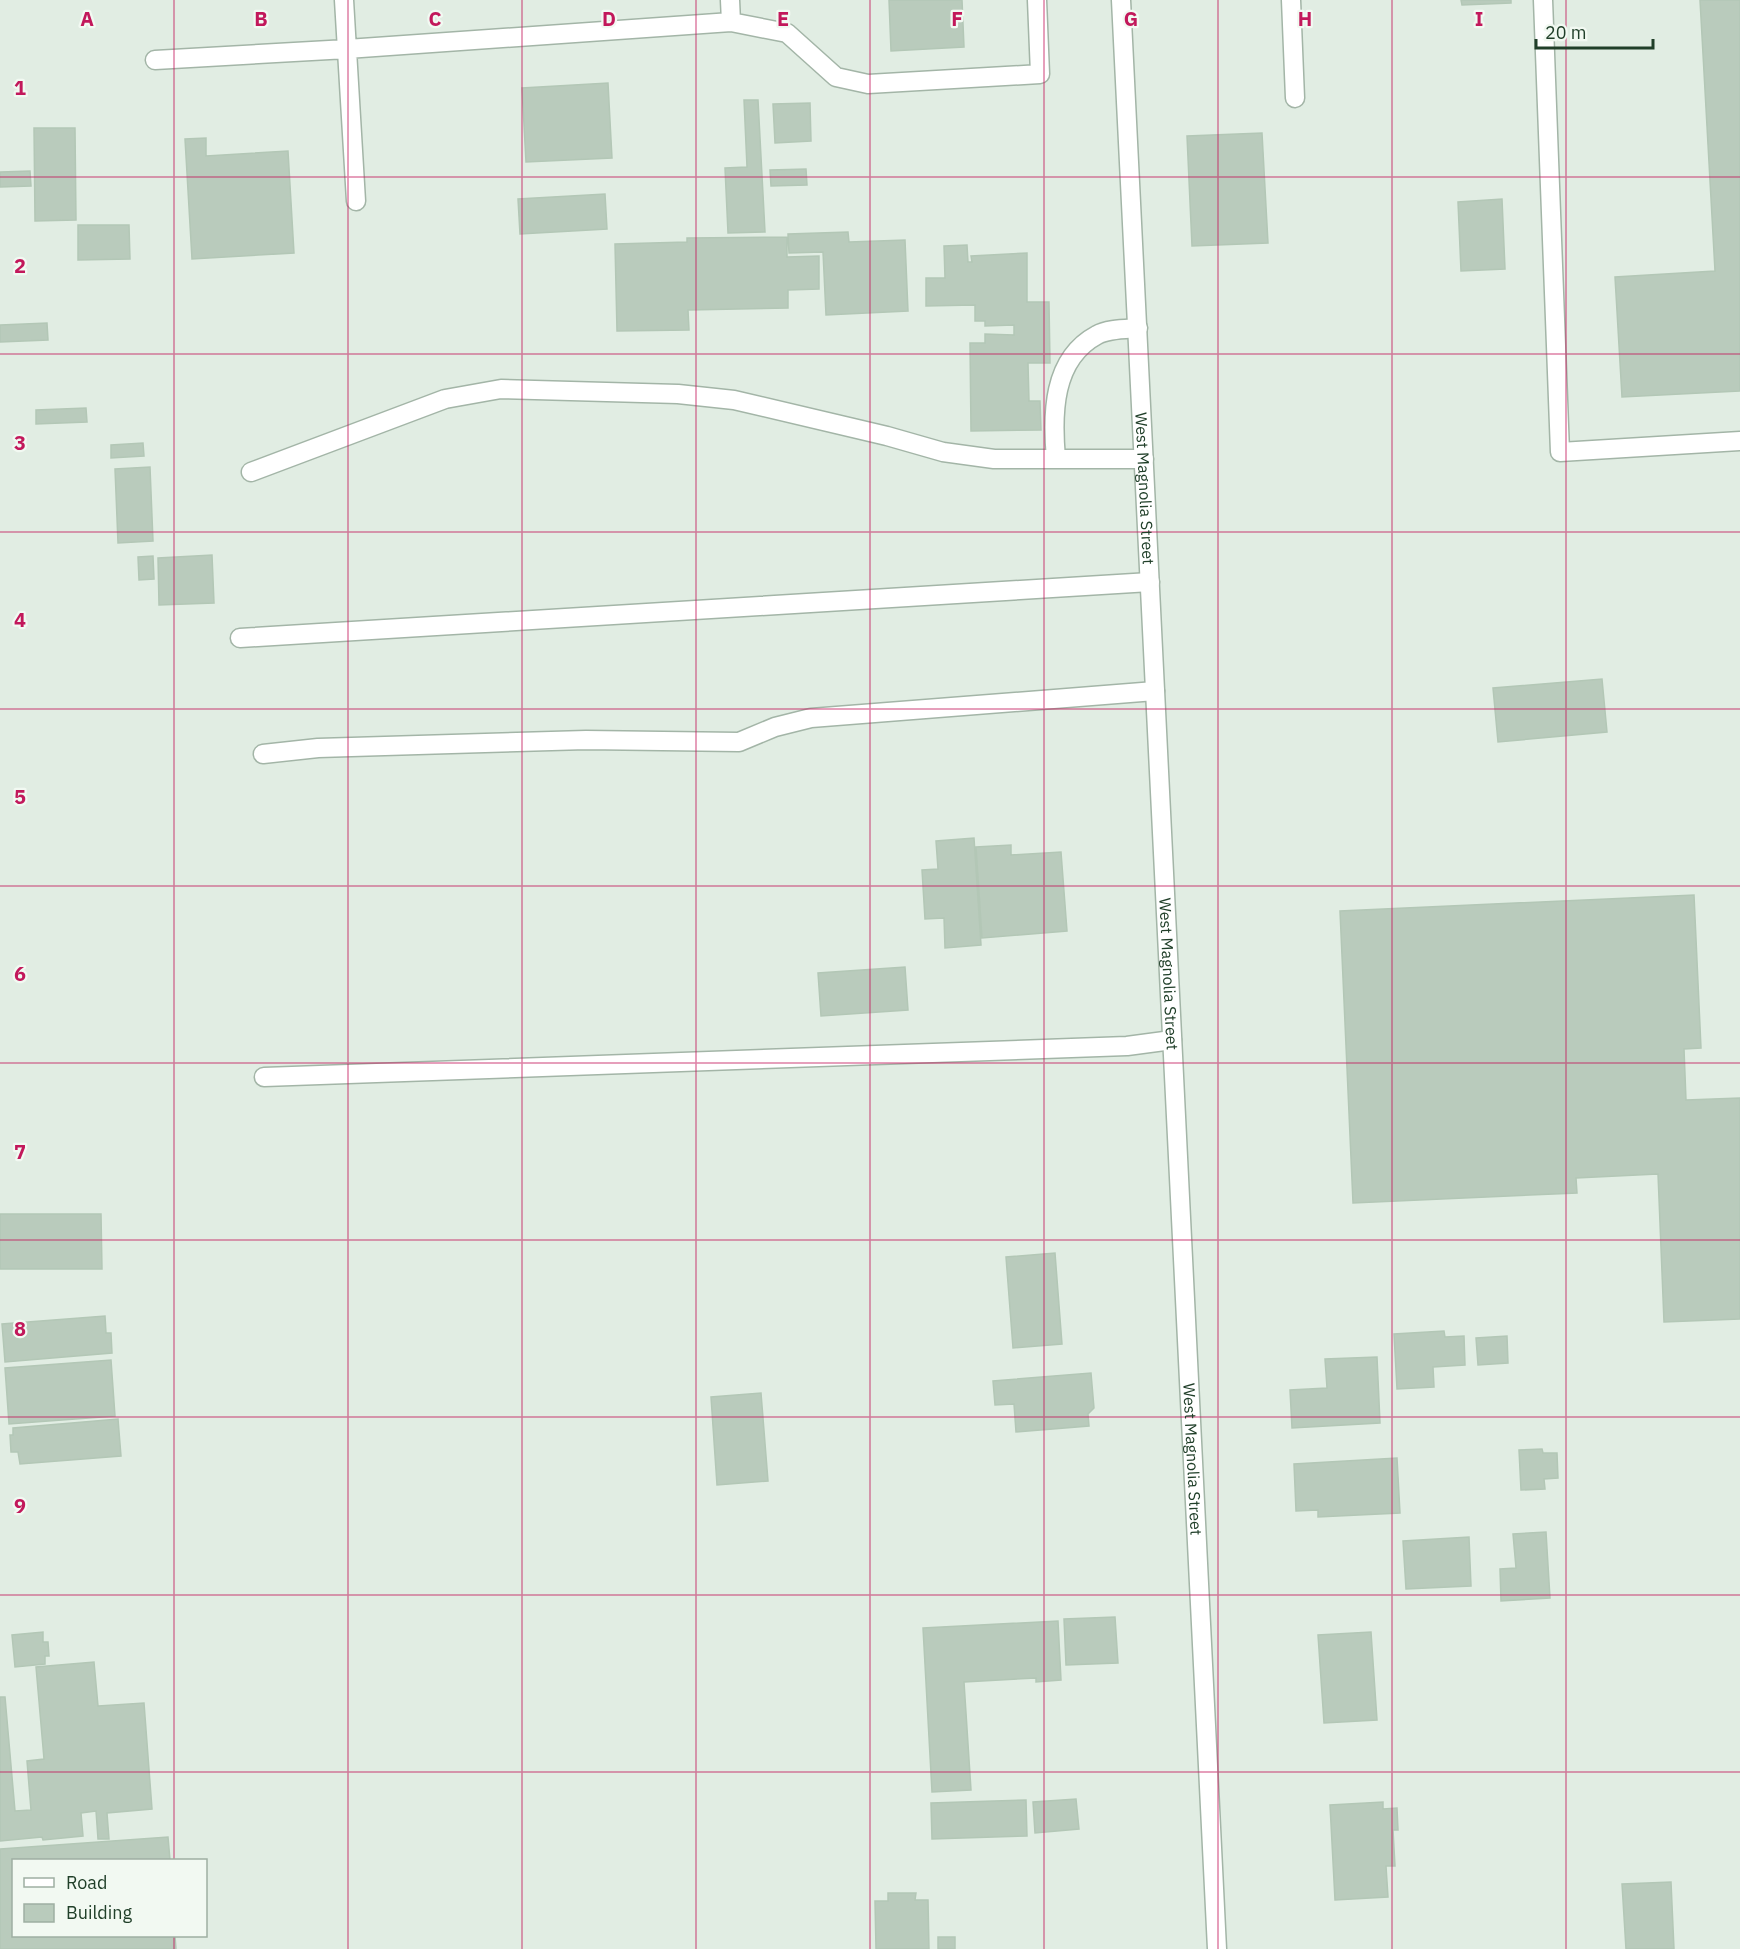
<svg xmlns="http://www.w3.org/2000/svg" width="1740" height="1949" viewBox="0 0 1740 1949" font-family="'IBM Plex Sans',sans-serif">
<rect width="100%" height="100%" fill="#e1ede3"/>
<path fill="#b9cbbc" stroke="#b3c7b6" stroke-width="1.5" d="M889 0H962L964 47 891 51Z
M1461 0H1511V3L1462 5Z
M1700 0H1740V391L1622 397 1615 277 1715 271Z
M608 83 612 158 526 162 522 88Z
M744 100H758L765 232 728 233 725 168 747 167Z
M810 103 811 141 775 143 773 104Z
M34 128H75L76 220 35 221Z
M1262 133 1268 243 1192 246 1187 136Z
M206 138V156L288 151 294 253 192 259 185 139Z
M806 169 807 185 771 186 770 170Z
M30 171 31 186 0 187V172Z
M605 194 607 229 520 234 518 199Z
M1502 199 1505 269 1461 271 1458 202Z
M78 225H129L130 259 78 260Z
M848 232 849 242 905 240 908 311 826 315 823 252 789 253 788 234Z
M787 237V257L819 256V289L788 290V308L688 310 689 330 617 331 615 244 687 242V238Z
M967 245 968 262H972L971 256 1027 253V302H1049L1050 363H1028L1029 401H1040L1041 430 971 431 970 343H985V334L1014 335V325L985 326V321H975V305L926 306V278H945L944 246Z
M47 323 48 340 0 342V325Z
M86 408 87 422 36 424V410Z
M143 443 144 456 111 458V445Z
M150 467 153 541 118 543 115 469Z
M212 555 214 603 159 605 158 558Z
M153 556 154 579 139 580 138 557Z
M1602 679 1607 732 1498 742 1493 688Z
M974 838 981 945 945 948 944 918 925 919 922 870 938 869 936 841Z
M1011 845V855L1061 852 1067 931 982 938 976 847Z
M1694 895 1701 1048 1684 1049 1686 1100 1740 1098V1319L1664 1322 1658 1174 1576 1178 1577 1193 1353 1203 1340 911Z
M905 967 908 1010 821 1016 818 973Z
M0 1214H101L102 1269H0Z
M1055 1253 1062 1344 1013 1348 1006 1257Z
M105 1316 106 1333H111L112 1353 5 1362 2 1324Z
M1444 1331 1445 1337 1464 1336 1465 1365 1433 1367 1434 1387 1397 1389 1394 1334Z
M1507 1336 1508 1363 1478 1365 1476 1338Z
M1377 1357 1380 1423 1292 1428 1290 1390 1327 1388 1325 1359Z
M111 1360 115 1416 9 1424 5 1368Z
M1091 1373 1094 1408 1088 1414 1089 1426 1016 1432 1014 1404 995 1405 993 1381Z
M761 1393 768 1481 717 1485 711 1397Z
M118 1419 121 1456 20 1464 18 1452H11L10 1435H13V1428Z
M1542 1449 1543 1453H1557L1558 1478 1544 1479 1545 1489 1521 1490 1519 1450Z
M1397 1458 1400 1513 1318 1517V1510L1296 1511 1294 1464Z
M1546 1532 1550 1598 1501 1601 1500 1569 1516 1568 1513 1534Z
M1469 1537 1471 1586 1406 1589 1403 1541Z
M1115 1617 1118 1663 1066 1665 1064 1619Z
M1058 1621 1061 1680 1036 1682V1678L964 1682 971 1790 932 1792 923 1628Z
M43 1632V1642H48L49 1656H45V1664L15 1667 12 1635Z
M1371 1632 1377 1720 1324 1723 1318 1635Z
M94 1662 98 1706 144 1703 152 1809 107 1813 109 1839H98L96 1811 81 1813 83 1836 43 1840 42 1837 0 1841V1697H5L15 1811 31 1810 27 1761 44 1759 36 1667Z
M1076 1799 1079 1829 1035 1833 1033 1802Z
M1026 1800 1027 1836 932 1839 931 1803Z
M1383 1802V1809L1397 1808 1398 1830H1393L1395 1866H1386L1388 1897 1335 1900 1330 1805Z
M168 1837 170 1860H14V1936H175L176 1949H0V1849Z
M1671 1882 1674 1949H1626L1622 1884Z
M888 1893H916L915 1900H928L929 1949H876L875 1901H888Z
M938 1937H955V1949H938Z"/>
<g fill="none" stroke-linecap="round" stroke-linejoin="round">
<g stroke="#a3b5a7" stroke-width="21">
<path id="service" d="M344 0 356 201
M730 0 731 22
M1291 0 1295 98
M1543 0 1560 452 1740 441
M155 60 347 49 731 22 787 33 836 77 868 84 1040 74 1037 0
M1056 459C1052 415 1052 359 1097 335 1107 329 1125 329 1138 328
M251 472 445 399 501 389 678 394 734 400 887 436 943 452 994 459H1144
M240 638 1150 582
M263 754 318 748 586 740 739 742 775 727 811 718 1155 691
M264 1077 1127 1046 1172 1040"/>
</g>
<g stroke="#a3b5a7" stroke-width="21">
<g id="minor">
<path id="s1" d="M1121 0 1217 1949"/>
</g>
</g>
<use href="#service" stroke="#fff" stroke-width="18"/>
<use href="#minor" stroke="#fff" stroke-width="18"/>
</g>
<path fill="none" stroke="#c2185b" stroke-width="1.5" stroke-opacity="0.55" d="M174 0V1860M348 0V1949M522 0V1949M696 0V1949M870 0V1949M1044 0V1949M1218 0V1949M1392 0V1949M1566 0V1949M0 177H1740M0 354H1740M0 532H1740M0 709H1740M0 886H1740M0 1063H1740M0 1240H1740M0 1417H1740M0 1595H1740M0 1772H1740M174 1936V1949"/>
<g text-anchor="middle" stroke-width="4.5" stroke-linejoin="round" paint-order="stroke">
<g font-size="16" fill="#203f29" stroke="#f2f9f2">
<text dy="6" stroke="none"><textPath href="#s1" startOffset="489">West Magnolia Street</textPath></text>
<text dy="6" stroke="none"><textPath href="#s1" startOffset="975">West Magnolia Street</textPath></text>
<text dy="6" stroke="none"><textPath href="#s1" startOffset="1461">West Magnolia Street</textPath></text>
</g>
</g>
<g font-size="20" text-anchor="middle" font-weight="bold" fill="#c2185b" stroke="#f2f9f2" stroke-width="4.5" stroke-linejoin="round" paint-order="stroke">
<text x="87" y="26">A</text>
<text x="261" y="26">B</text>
<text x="435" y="26">C</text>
<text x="609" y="26">D</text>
<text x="783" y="26">E</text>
<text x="957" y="26">F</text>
<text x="1131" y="26">G</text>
<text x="1305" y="26">H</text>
<text x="1479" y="26">I</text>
<text x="20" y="95">1</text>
<text x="20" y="273">2</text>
<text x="20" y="450">3</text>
<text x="20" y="627">4</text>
<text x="20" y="804">5</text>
<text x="20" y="981">6</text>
<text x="20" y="1159">7</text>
<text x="20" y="1336">8</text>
<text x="20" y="1513">9</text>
</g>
<rect x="12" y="1859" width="195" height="78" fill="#f2f9f2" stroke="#9eafa2" stroke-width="1.5"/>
<rect x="24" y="1878" width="30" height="9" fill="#ffffff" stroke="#9eafa2" stroke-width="1.5"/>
<text x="66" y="1889" font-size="18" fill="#203f29">Road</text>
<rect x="24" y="1904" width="30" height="18" fill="#b9cbbc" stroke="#9eafa2" stroke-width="1.5"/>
<text x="66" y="1919" font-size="18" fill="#203f29">Building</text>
<path d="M1536 39v9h117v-9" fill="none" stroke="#203f29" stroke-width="3"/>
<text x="1545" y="39" font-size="18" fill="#203f29" stroke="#f2f9f2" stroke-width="4.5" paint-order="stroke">20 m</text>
</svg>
